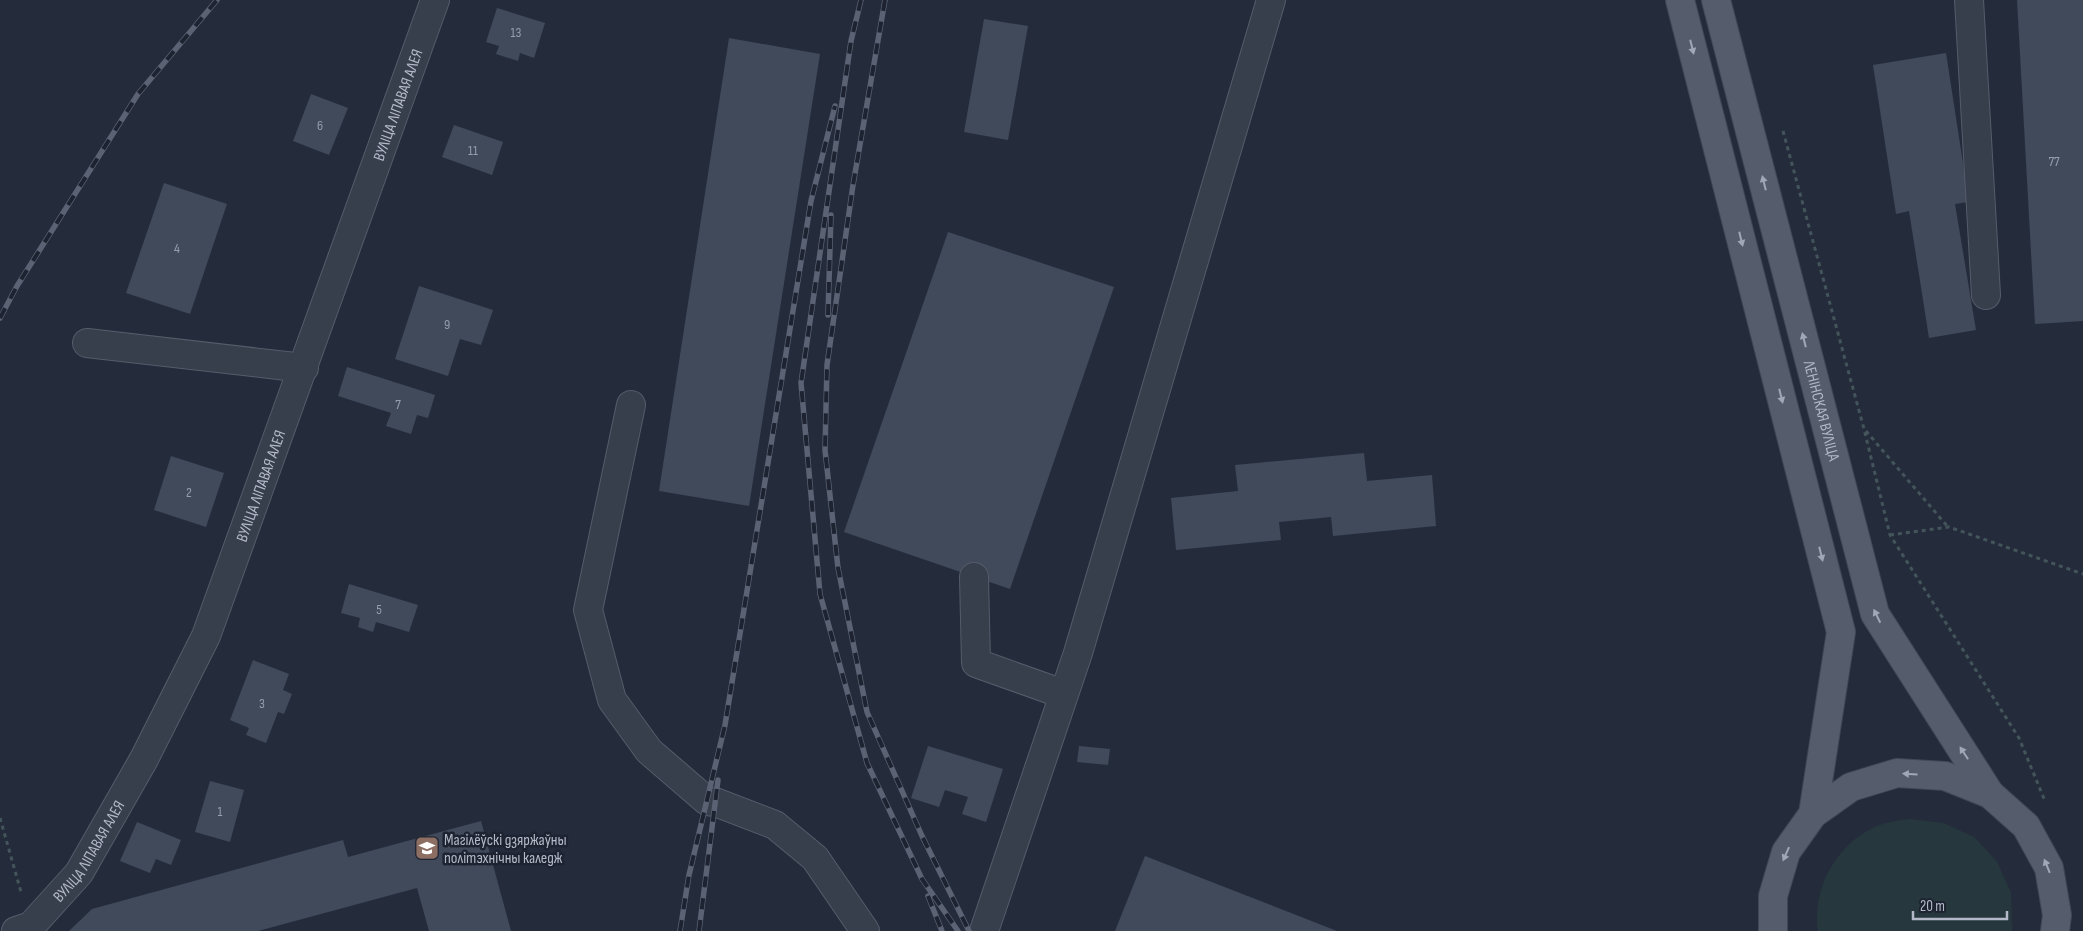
<svg xmlns="http://www.w3.org/2000/svg" width="2083" height="931" viewBox="0 0 2083 931" font-family="'Sofia Sans Condensed',sans-serif">
<rect width="100%" height="100%" fill="#242c3c"/>
<path fill="#26383d" d="M1909 819 1943 823 1974 837 1997 862 2011 893 2012 931H1818C1812 888 1836 845 1875 827 1885 822 1898 821 1909 819Z"/>
<path fill="#404a5b" d="M2017 0H2083V321L2035 324Z
M497 8 545 23 534 58 520 53 518 61 496 54 499 46 486 42Z
M984 19 1028 26 1008 140 964 132Z
M729 38 820 54 749 506 659 491Z
M1946 53 1969 202 1955 204 1976 330 1929 338 1909 211 1896 214 1873 65Z
M311 94 348 108 329 155 293 141Z
M454 125 503 142 492 175 442 157Z
M164 183 227 204 190 314 126 293Z
M948 232 1114 287 1010 589 844 532Z
M419 286 493 310 481 345 460 339 448 376 395 359Z
M347 367 435 395 428 418 417 415 411 434 386 426 391 413 338 396Z
M1364 453 1367 481 1432 475 1436 526 1333 536 1331 517 1279 522 1281 540 1176 550 1171 498 1238 491 1235 465Z
M171 456 224 473 206 527 154 510Z
M349 584 418 605 409 632 376 622 373 632 358 627 360 618 341 613Z
M253 660 289 674 283 690 292 694 284 714 278 712 266 743 246 735 249 728 230 720Z
M928 746 1003 769 986 822 962 814 968 797 945 790 939 807 911 798Z
M1079 746 1110 749 1108 765 1077 762Z
M210 781 244 790 230 842 195 832Z
M481 821 511 931H429L417 888 258 931H69L92 909 343 840 348 857Z
M137 822 181 840 171 865 156 859 150 873 120 861Z
M1145 856 1337 931H1115Z"/>
<g fill="none" stroke-linecap="round" stroke-linejoin="round">
<g stroke="#565c6a" stroke-width="30">
<g id="minor">
<path d="M1969 0 1986 295"/>
<path d="M87 343 304 368"/>
<path d="M631 405 588 610 612 700 649 751 707 801 715 802 775 825 815 858 865 931"/>
<path d="M974 577 976 663 1063 694"/>
<path id="s1" d="M16 931 31 926 79 873 144 759 206 636 435 0"/>
<path d="M984 931 1078 653 1271 0"/>
</g>
</g>
<g stroke="#414755" stroke-width="30">
<g id="major">
<path d="M1680 0 1841 632 1813 814"/>
<path id="s2" d="M1716 0 1875 614 1990 794"/>
<path d="M1773 931V896L1786 852 1813 814 1851 787 1897 773 1945 776 1990 794 2026 826 2049 868 2057 915 2055 931"/>
</g>
</g>
<path stroke="#43555a" stroke-width="3" stroke-dasharray="4 4" stroke-linecap="butt" d="M1783 131 1864 429 1890 535 2019 738 2045 801
M1866 431 1948 527
M1890 535 1949 527 2083 574
M0 818 21 892"/>
<use href="#minor" stroke="#373e4c" stroke-width="28"/>
<use href="#major" stroke="#555d6c" stroke-width="28"/>
<g stroke="#5a6273" stroke-width="5.5">
<path id="rail" d="M861 0 851 41 801 383 820 594 867 763 922 879 958 931
M885 0 853 185 827 365 825 450 838 568 867 712 922 836 969 931
M828 315 831 215
M0 318 17 286 138 94 217 0
M928 896 942 931
M680 931 689 875 725 725 811 201 835 106
M699 931 718 780"/>
</g>
<use href="#rail" stroke="#1d2331" stroke-width="4" stroke-dasharray="11" stroke-linecap="butt"/>
</g>
<defs><path id="oneway-solid" d="M-6-.8H1V-3.2L6.5 0L1 3.2V.8H-6Z" transform="scale(1.25)"/></defs>
<g fill="#a0a7b6">
<use href="#oneway-solid" transform="translate(1692 47) rotate(76)"/>
<use href="#oneway-solid" transform="translate(1764 183) rotate(-104)"/>
<use href="#oneway-solid" transform="translate(1741 239) rotate(76)"/>
<use href="#oneway-solid" transform="translate(1804 340) rotate(-104)"/>
<use href="#oneway-solid" transform="translate(1781 396) rotate(76)"/>
<use href="#oneway-solid" transform="translate(1821 554) rotate(76)"/>
<use href="#oneway-solid" transform="translate(1877 616) rotate(-116)"/>
<use href="#oneway-solid" transform="translate(1964 753) rotate(-123)"/>
<use href="#oneway-solid" transform="translate(1910 774) rotate(-177)"/>
<use href="#oneway-solid" transform="translate(1786 854) rotate(114)"/>
<use href="#oneway-solid" transform="translate(2047 866) rotate(-112)"/>
</g>
<defs>
<g id="university-square" transform="scale(1.25)"><rect x="-9" y="-9" width="18" height="18" rx="4" fill="#8d6e63" stroke="#1d2331"/><path d="M0-5L7-2L0 1L-7-2ZM-4 1L0 2.5L4 1V4Q0 6-4 4Z" fill="#fff"/></g>
</defs>
<g fill-rule="evenodd">
<use href="#university-square" x="427" y="848"/>
</g>
<g text-anchor="middle" stroke-width="5" stroke-linejoin="round" paint-order="stroke">
<g font-size="14" fill="#969dad">
<text x="516" y="37">13</text>
<text x="320" y="130">6</text>
<text x="473" y="155">11</text>
<text x="2054" y="166">77</text>
<text x="177" y="253">4</text>
<text x="447" y="329">9</text>
<text x="398" y="409">7</text>
<text x="189" y="497">2</text>
<text x="379" y="614">5</text>
<text x="262" y="708">3</text>
<text x="220" y="816">1</text>
</g>
<g font-size="16" fill="#b3b9c8" stroke="#1d2331">
<text dy="6" stroke="none"><textPath href="#s1" startOffset="921">ВУЛІЦА ЛІПАВАЯ АЛЕЯ</textPath></text>
<text dy="6" stroke="none"><textPath href="#s2" startOffset="424">ЛЕНІНСКАЯ ВУЛІЦА</textPath></text>
<text dy="6" stroke="none"><textPath href="#s1" startOffset="516">ВУЛІЦА ЛІПАВАЯ АЛЕЯ</textPath></text>
<text dy="6" stroke="none"><textPath href="#s1" startOffset="111">ВУЛІЦА ЛІПАВАЯ АЛЕЯ</textPath></text>
</g>
<g font-size="16" fill="#b3b9c8" stroke="#1d2331" text-anchor="start">
<text x="444" y="845">Магілёўскі дзяржаўны<tspan x="444" dy="18">політэхнічны каледж</tspan></text>
</g>
</g>
<path d="M1913 911v8h94v-8" fill="none" stroke="#b3b9c8" stroke-width="2.5"/>
<text x="1920" y="911" font-size="15" fill="#b3b9c8" stroke="#1d2331" stroke-width="4" paint-order="stroke">20 m</text>
</svg>
